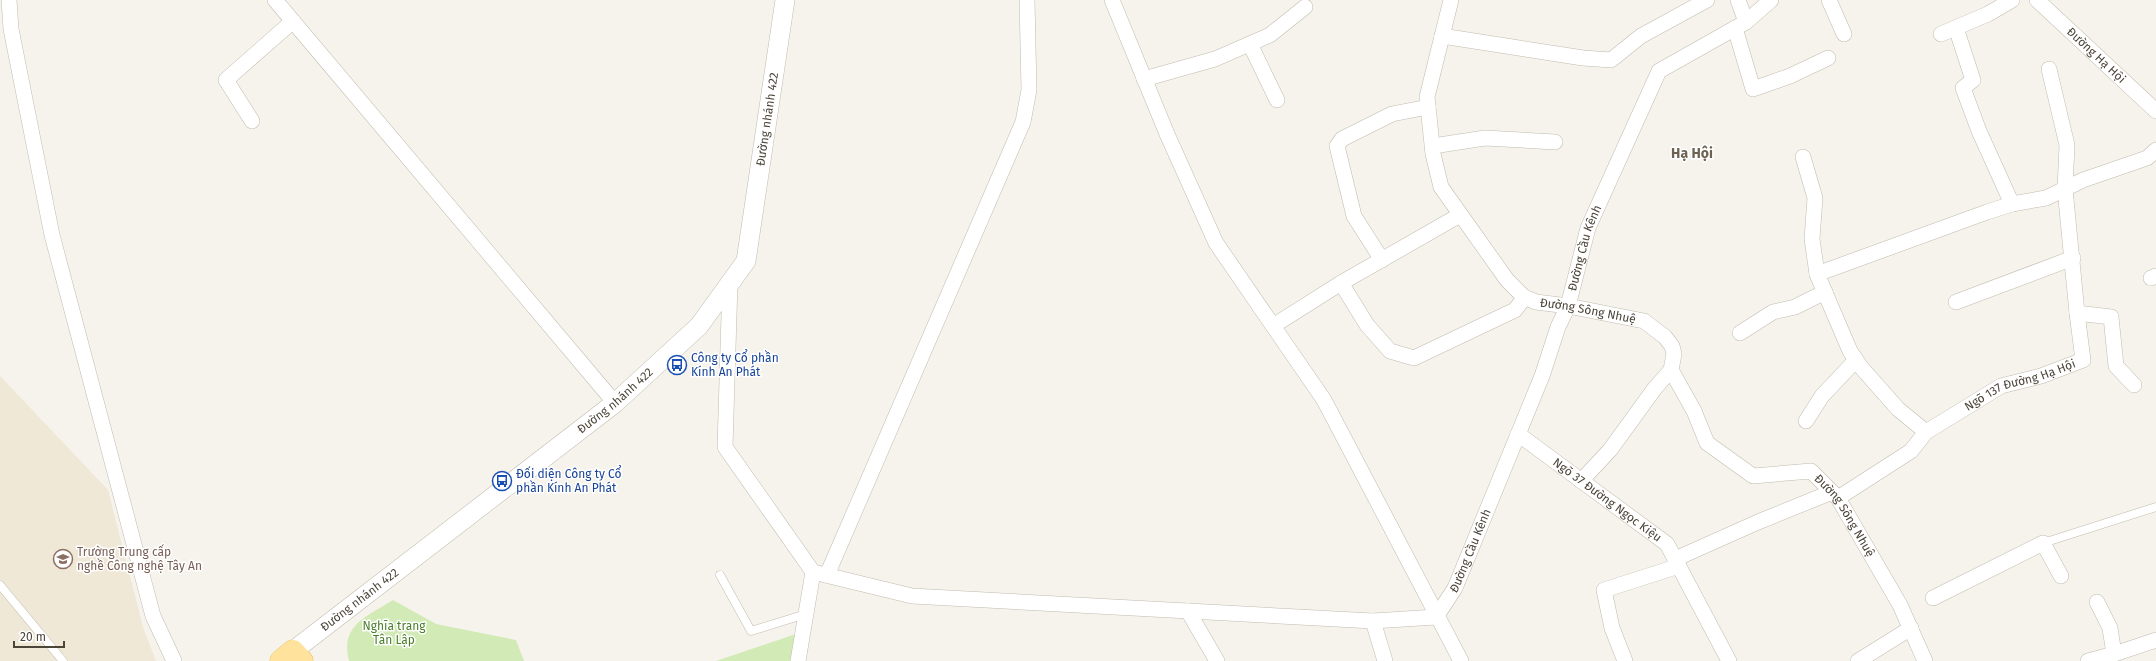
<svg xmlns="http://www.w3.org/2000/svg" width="2156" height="661" viewBox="0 0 2156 661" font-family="'Fira Sans',sans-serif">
<rect width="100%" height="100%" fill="#f6f3ec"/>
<path fill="#efe8d6" d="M0 376 108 490 143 627 156 661H0Z"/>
<path fill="#d2eab5" d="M393 600 436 624 516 640 524 661H349C340 625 366 617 393 600Z
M799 633 793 661H716Z"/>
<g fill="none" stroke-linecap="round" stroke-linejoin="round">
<g stroke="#c2bbae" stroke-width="9">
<path id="service" d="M2043 543 2156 507
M720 575 751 631 806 614
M0 585 63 661"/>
</g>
<g stroke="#c2bbae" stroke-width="16">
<g id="minor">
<path d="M9 0 11 29 52 235 153 616 174 661"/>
<path d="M275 0 615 403"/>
<path d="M1112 0 1167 134 1216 243 1324 400 1461 661"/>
<path id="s1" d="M1451 0 1427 97 1433 154 1441 187 1507 280 1524 297 1536 302 1568 306 1644 321 1665 337 1672 346 1674 354 1671 370 1694 411 1707 443 1753 476 1811 471 1838 498 1900 605 1925 661"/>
<path d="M1738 0 1746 22"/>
<path d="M1829 0 1844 34"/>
<path id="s2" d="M2037 0 2156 111"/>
<path d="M1735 28 1753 89 1790 76 1828 58"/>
<path d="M1956 28 1973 80 1963 88 1979 131 2012 204"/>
<path d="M1941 34 1988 14 2012 0"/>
<path d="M1442 36 1583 58 1611 60 1641 36 1707 0"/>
<path d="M1250 44 1277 100"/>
<path d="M1144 79 1215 59 1270 35 1305 7"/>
<path d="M252 121 226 80 293 21"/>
<path d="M1433 146 1485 138 1555 142"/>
<path d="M1803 157 1815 198 1812 239 1817 274 1850 351 1860 366 1898 409 1926 432"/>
<path d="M1382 260 1354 216 1337 146 1342 139 1392 114 1428 107"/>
<path d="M1817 274 1987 212 2012 204 2046 198 2083 180 2147 158 2156 150"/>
<path d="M2151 278 2156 276"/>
<path d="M730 282 725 447 813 572 798 661"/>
<path d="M1341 283 1367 325 1390 351 1414 358 1515 310 1525 297"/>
<path d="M1956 302 2073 258"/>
<path d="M2077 313 2111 317 2116 366 2134 385"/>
<path d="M1273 326 1341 283 1460 215"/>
<path d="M1740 333 1773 312 1795 307 1825 292"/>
<path d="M1806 421 1822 396 1856 360"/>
<path id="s3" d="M1518 434 1667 544 1729 661"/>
<path d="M1581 481 1610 450 1655 388 1671 370"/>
<path id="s4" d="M1838 498 1911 451 1926 432 2001 386 2041 376 2083 360 2077 313 2065 189 2067 145 2049 69"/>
<path d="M1675 559 1758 522 1832 492"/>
<path d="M813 572 912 596 1373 621 1436 617"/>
<path d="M827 575 1023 122 1029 90 1027 0"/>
<path d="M1933 598 2043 543 2061 576"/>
<path d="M1188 611 1217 661"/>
<path id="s5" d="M1436 617 1455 588 1542 376 1558 327 1568 306 1588 228 1659 71 1746 22 1771 0"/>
<path d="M1373 621 1385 661"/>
<path d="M2114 654 2156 640"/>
<path d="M1625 661 1612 628 1604 590 1679 566"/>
<path d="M1858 661 1911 628"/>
<path d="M2088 661 2114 654 2110 628 2097 602"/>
</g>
</g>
<g stroke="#c2bbae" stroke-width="20">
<g id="tertiary">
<path id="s6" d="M293 651 615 403 699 326 746 261 785 0"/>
</g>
</g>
<g stroke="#e6c16a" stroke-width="23">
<path id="primary" d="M281 661 293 651 302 661"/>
</g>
<use href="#service" stroke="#fff" stroke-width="8"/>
<use href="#minor" stroke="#fff" stroke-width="15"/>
<use href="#tertiary" stroke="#fff" stroke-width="19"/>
<use href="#primary" stroke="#ffe39c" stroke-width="22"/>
</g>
<defs>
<g id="bus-ring" transform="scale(1)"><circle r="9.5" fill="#fff" stroke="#1a4fb4" stroke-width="1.5"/><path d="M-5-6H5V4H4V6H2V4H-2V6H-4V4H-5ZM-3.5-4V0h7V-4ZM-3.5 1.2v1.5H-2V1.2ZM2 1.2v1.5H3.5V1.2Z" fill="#1a4fb4"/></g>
<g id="school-ring" transform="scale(1)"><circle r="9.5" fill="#fff" stroke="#8d6e63" stroke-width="1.5"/><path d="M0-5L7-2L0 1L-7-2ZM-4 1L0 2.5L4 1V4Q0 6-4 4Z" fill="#8d6e63"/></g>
</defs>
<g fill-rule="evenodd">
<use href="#bus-ring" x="677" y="365"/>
<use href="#bus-ring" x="502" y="481"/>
<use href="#school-ring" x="63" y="559"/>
</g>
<g text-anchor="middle" stroke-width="3" stroke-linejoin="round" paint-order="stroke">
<g font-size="12" fill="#4b4439" stroke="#fff">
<text dy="4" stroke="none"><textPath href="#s2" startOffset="81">Đường Hạ Hội</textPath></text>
<text dy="4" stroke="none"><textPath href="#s6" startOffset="744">Đường nhánh 422</textPath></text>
<text dy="4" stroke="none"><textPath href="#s5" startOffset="399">Đường Cầu Kênh</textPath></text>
<text dy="4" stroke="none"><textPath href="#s1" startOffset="395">Đường Sông Nhuệ</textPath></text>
<text dy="4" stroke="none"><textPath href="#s4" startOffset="217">Ngõ 137 Đường Hạ Hội</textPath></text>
<text dy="4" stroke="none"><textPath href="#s6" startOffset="408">Đường nhánh 422</textPath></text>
<text dy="4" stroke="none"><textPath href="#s3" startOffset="111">Ngõ 37 Đường Ngọc Kiệu</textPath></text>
<text dy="4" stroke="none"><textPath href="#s1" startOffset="767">Đường Sông Nhuệ</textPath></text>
<text dy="4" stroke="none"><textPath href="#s5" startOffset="75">Đường Cầu Kênh</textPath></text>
<text dy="4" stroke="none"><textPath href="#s6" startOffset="84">Đường nhánh 422</textPath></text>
</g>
<g font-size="12" fill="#164399" stroke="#fff" text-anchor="start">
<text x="691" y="362">Công ty Cổ phần<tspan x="691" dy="14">Kính An Phát</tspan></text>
<text x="516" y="478">Đối diện Công ty Cổ<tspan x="516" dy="14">phần Kính An Phát</tspan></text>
</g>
<g font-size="12" fill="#785e54" stroke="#fff" text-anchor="start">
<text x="77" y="556">Trường Trung cấp<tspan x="77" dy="14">nghề Công nghệ Tây An</tspan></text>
</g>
<g font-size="12" fill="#4a7f2a" stroke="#fff">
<text x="394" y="630">Nghĩa trang<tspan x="394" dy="14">Tân Lập</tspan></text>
</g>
<g font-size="14" font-weight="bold" fill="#6e6250" stroke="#fff">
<text x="1692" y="158">Hạ Hội</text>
</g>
</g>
<path d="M14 641v6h50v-6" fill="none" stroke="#4b4439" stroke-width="2"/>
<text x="20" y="641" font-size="12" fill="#4b4439" stroke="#ffffff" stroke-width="3" paint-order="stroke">20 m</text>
</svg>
